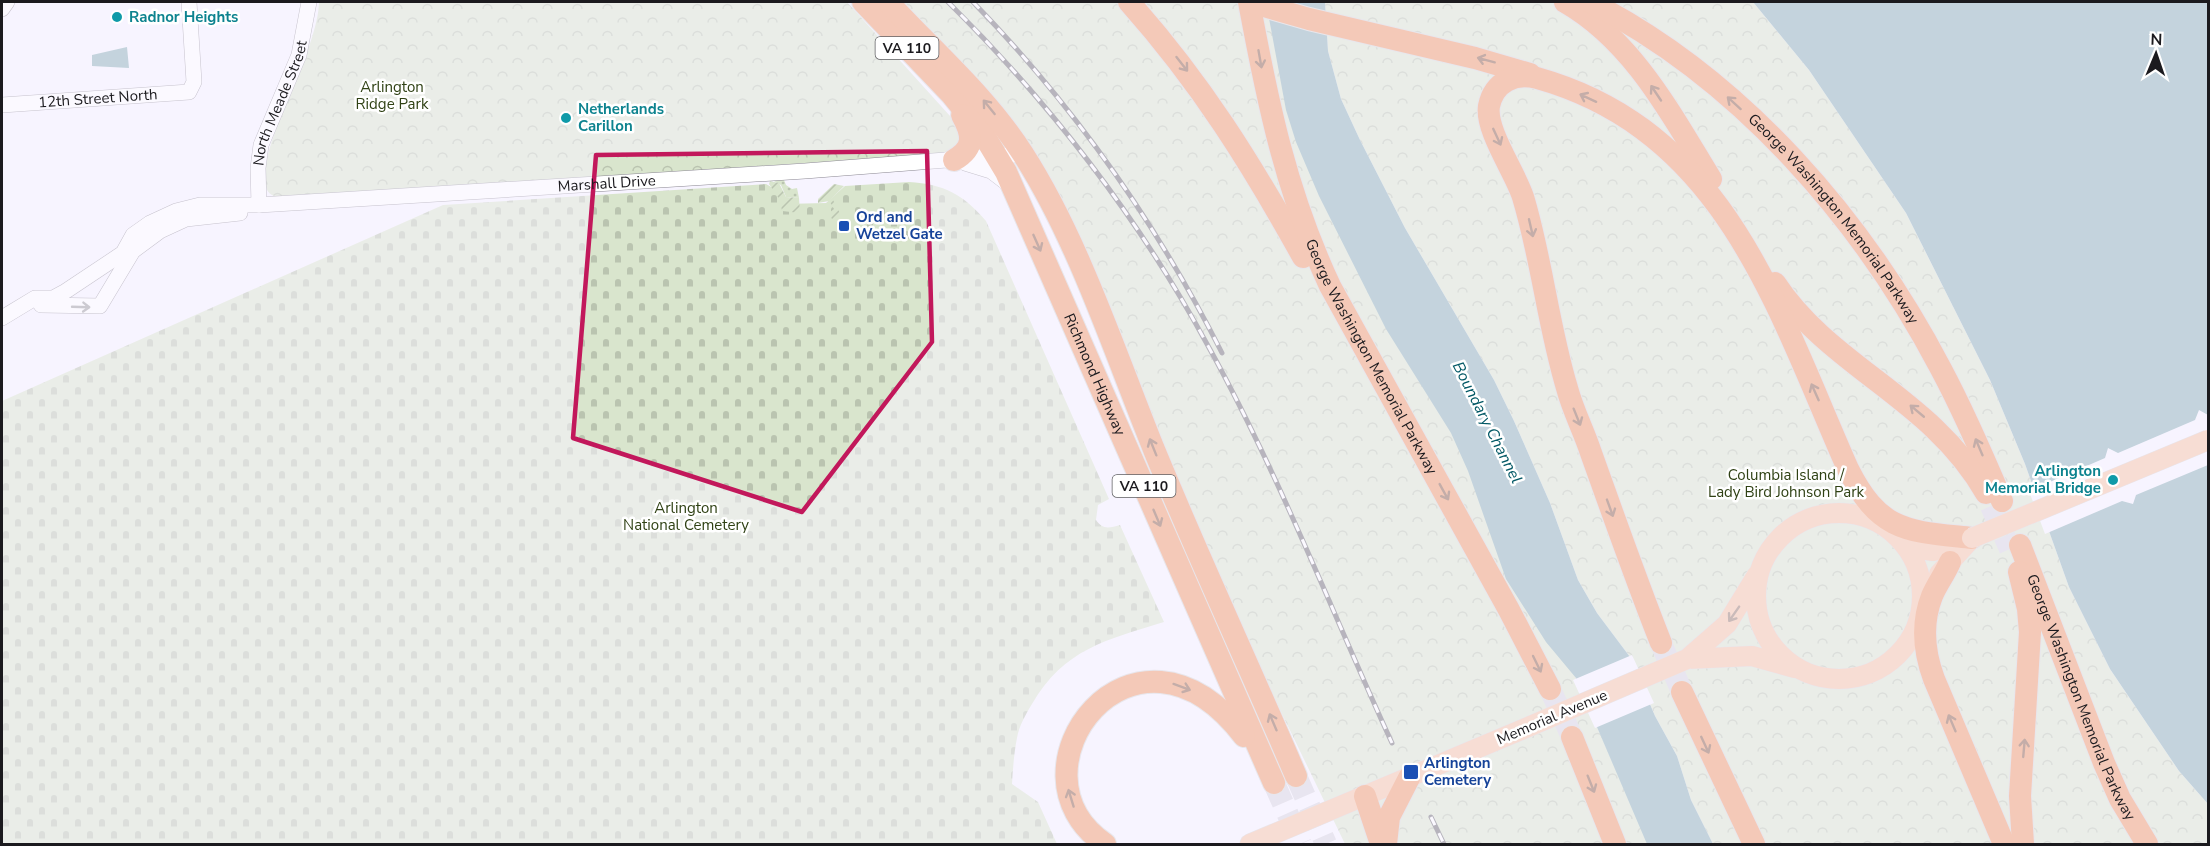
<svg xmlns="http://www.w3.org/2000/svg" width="2210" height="846" viewBox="0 0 2210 846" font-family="'Nunito Sans',sans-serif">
<defs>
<pattern id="grass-dots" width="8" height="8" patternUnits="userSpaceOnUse" patternTransform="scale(1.5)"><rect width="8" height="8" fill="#d9e5cd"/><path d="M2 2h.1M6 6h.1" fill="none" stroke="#bac4b0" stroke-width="1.8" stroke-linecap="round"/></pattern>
<pattern id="cemetery-stones" width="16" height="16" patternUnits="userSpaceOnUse" patternTransform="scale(1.5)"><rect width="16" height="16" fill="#d9e5cd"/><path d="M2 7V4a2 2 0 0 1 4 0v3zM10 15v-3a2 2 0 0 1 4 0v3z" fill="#bac4b0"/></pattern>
<pattern id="park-crowns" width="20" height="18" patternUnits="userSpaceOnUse" patternTransform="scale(1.5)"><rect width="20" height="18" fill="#d9e5cd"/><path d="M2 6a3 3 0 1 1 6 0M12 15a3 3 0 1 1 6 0" fill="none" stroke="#bac4b0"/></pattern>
<pattern id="garden-furrows" width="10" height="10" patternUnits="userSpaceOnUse" patternTransform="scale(1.5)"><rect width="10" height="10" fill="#d9e5cd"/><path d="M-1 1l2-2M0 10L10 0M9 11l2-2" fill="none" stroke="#bac4b0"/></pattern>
</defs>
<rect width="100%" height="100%" fill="#f7f4ff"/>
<path fill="url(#grass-dots)" d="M772 180H784L786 185 792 189 797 188 799 198 786 197 781 185Z"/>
<path fill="url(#cemetery-stones)" d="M909 182C944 184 964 195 986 221L1109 499 1098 505 1096 520C1103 530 1109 528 1120 525L1164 622C1106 640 1064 649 1032 704 1026 714 1019 726 1017 738 1014 753 1013 768 1012 784L1038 802 1057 844H2V401L443 205 766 184 773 188 784 204 826 203 845 186Z"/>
<path fill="url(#park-crowns)" d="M319 2H847L960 127V148L943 154 280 198C274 196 268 195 266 187 255 149 318 53 319 2Z
M888 2H1273L1485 487 1576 678 1648 844H1345L1159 460 1051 202Z
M1325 2H1753L1809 70 1906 213 1990 380 2025 464 2069 587 2110 669 2179 771 2208 804V844H1713L1691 800 1677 756 1655 716 1630 657 1597 613 1578 580 1550 503 1514 421 1494 380 1405 228 1360 140 1341 99 1328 51Z"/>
<path fill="url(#garden-furrows)" d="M770 181 779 183 786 197 799 198 800 213 782 211 780 200 769 184Z
M834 184 844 186 829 201 818 203V199Z
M833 200 844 221H833L829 213 834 209 830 202Z"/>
<path fill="#85acb4" d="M1266 2H1325L1328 51 1341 99 1360 140 1405 228 1494 380 1514 421 1550 503 1578 580 1597 613 1630 657 1655 716 1677 756 1691 800 1713 844H1647L1576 678 1546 642 1506 579 1468 471 1451 433 1386 329 1319 196 1296 142 1286 110Z
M1753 2H2208V804L2179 771 2110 669 2069 587 2025 464 1990 380 1906 213 1809 70Z
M127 47 129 68 92 66V55Z"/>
<path fill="#f7f4ff" d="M2199 410 2208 415V465L2136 495 2133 504 2122 501 2045 534 2029 491 2105 458 2108 448 2118 453 2195 420Z
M1632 655 1654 703 1595 728 1573 680Z"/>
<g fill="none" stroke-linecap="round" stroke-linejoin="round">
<path stroke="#d6d3dd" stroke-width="22" stroke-dasharray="22 11" stroke-linecap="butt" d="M1991 506 2010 549
M1661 643 1682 692
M1550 689 1572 737
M1296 776 1326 844
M1274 783 1301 844"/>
<g stroke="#8b8892" stroke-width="16">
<g id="minor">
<path d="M2 9 7 2"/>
<path id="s1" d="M2 105 189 92 194 82 189 2"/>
<path d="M965 163 991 171 1008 184"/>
<path id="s2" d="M259 205 258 168 261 145 299 55 309 2"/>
<path d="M41 305 100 306 133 251 160 231 186 219 240 213"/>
<path id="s3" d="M2 318 35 298H53L66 291 123 253 133 235 150 223 176 211 200 205H259L805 171 1023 154"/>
</g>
</g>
<g stroke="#d6d6d6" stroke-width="21">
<path id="major" d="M1756 596a83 83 0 1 1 166 0a83 83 0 1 1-166 0Z
M1907 547 1933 551 1970 538
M1939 574 1972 538
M1687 659 1727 624 1757 575
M1687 659 1752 656 1795 668
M1250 844 1521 730"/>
</g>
<g stroke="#d6d6d6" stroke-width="24">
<g id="highway">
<path id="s4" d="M863 2 952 95 982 132 1006 172 1274 783"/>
<path d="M888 2C934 52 986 96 1023 154 1079 241 1116 356 1155 452 1200 561 1250 668 1296 776"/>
<path d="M1129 2C1201 83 1251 163 1303 257"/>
<path id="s5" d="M1249 2C1268 104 1286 192 1330 286L1509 610 1550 689"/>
<path d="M1250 2 1309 19 1475 58 1530 74"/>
<path d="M1565 2C1633 41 1671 114 1711 179"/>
<path id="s6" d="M1590 2C1741 79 1863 220 1941 369 1964 412 1983 456 2002 501"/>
<path d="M954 160C975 148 973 135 962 115"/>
<path d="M1775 283C1831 368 1932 398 1986 493"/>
<path id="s7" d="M2020 545 2104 763 2120 799 2147 844"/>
<path d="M1950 562C1945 574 1937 584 1932 596 1921 624 1924 652 1934 679L2004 844"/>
<path d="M2019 572 2028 609 2030 632 2020 796 2023 844"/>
<path d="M1661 643C1636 580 1614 517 1591 453 1584 431 1573 411 1567 388 1548 325 1542 260 1523 197 1515 172 1485 130 1489 106 1494 82 1515 72 1537 78 1726 131 1777 309 1848 469 1880 533 1908 531 1972 538"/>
<path d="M1682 692 1754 844"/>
<path d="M1572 737 1615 844"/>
<path d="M1365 796 1381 844"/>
<path d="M1105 844C999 772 1134 592 1244 736"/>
<path d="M1386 844 1389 817 1409 778"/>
</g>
</g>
<use href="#minor" stroke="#fff" stroke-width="15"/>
<use href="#major" stroke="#f6c0a1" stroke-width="20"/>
<use href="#highway" stroke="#f09662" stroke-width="22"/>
<g stroke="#68666d" stroke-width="5">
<path id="rail" d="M948 2C1050 103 1138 217 1207 344 1278 472 1331 610 1392 743
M973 2C1073 105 1157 224 1222 353
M1431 817 1444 844"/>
</g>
<use href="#rail" stroke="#fff" stroke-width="3" stroke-dasharray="9" stroke-linecap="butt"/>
<g stroke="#d6d6d6" stroke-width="21" stroke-linecap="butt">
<path id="major-bridge" d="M1972 538 2208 440
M1521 730 1687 659"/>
</g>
<use href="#major-bridge" stroke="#f6c0a1" stroke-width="20"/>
</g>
<defs><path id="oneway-shaft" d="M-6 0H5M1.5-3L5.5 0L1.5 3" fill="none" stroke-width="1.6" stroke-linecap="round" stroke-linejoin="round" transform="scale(1.5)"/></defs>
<g stroke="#865840">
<use href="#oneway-shaft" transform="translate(1260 59) rotate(80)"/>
<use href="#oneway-shaft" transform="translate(1486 60) rotate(-165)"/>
<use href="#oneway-shaft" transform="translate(1182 64) rotate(52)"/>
<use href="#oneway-shaft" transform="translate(1656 93) rotate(-124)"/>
<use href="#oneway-shaft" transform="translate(1588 98) rotate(-155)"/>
<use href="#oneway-shaft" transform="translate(1734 103) rotate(-138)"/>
<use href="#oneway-shaft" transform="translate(989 107) rotate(-129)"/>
<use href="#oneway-shaft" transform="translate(1497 137) rotate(65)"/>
<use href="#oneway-shaft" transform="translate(1531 228) rotate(77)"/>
<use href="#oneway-shaft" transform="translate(1037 243) rotate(66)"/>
<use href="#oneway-shaft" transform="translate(1815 392) rotate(-114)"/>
<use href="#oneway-shaft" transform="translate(1917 411) rotate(-140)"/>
<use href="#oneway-shaft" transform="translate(1577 417) rotate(68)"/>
<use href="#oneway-shaft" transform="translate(1153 447) rotate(-112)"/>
<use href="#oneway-shaft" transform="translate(1979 447) rotate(-113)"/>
<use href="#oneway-shaft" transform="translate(1444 492) rotate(61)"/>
<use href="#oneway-shaft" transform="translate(1610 508) rotate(70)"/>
<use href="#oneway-shaft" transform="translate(1157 518) rotate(67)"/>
<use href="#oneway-shaft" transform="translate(1537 664) rotate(64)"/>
<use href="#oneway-shaft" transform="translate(1182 687) rotate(20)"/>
<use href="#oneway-shaft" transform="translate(1273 722) rotate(-113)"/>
<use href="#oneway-shaft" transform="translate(1952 723) rotate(-113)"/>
<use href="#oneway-shaft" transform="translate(1705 745) rotate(65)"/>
<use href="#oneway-shaft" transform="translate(2024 748) rotate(-85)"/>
<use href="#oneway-shaft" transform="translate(1591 784) rotate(68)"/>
<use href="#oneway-shaft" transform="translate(1071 798) rotate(-107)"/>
</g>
<use stroke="#98989a" href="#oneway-shaft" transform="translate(81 307) rotate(2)"/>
<use stroke="#937566" href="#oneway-shaft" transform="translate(1734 614) rotate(125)"/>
<path d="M0 0H2210V846H0ZM927 151 932 342 802 512 573 438 596 155Z" fill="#f7f4ff" fill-opacity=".55" fill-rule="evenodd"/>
<path fill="none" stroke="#c2185b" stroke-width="4.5" stroke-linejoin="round" d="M927 151 932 342 802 512 573 438 596 155Z"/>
<g fill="#0f9aa8" stroke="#fff" stroke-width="2">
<circle cx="117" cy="17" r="6"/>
<circle cx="566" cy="118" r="6"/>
<circle cx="2113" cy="480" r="6"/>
</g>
<g fill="#1a4fb4" stroke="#fff" stroke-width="2">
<rect x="838" y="220" width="12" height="12" rx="3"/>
<rect x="1403" y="764" width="16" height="16" rx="3"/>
</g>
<g text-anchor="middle" stroke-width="5" stroke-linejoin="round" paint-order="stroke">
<g fill="#fff" stroke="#5f5f62" stroke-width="1.5">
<rect x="875.5" y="37" width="63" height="22" rx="4.5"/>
<rect x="1112.5" y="475" width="63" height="22" rx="4.5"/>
</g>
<g font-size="14" font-weight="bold" fill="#1b1a1e">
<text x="907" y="53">VA 110</text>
<text x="1144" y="491">VA 110</text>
</g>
<g font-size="15" font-weight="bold" fill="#0d838f" stroke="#fff" text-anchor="start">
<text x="129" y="22">Radnor Heights</text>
<text x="578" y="114">Netherlands<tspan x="578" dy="17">Carillon</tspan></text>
<text x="2101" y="476" text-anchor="end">Arlington<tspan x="2101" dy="17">Memorial Bridge</tspan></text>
</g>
<g font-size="15" fill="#2f4114" stroke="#fff">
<text x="392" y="92">Arlington<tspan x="392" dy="17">Ridge Park</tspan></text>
<text x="1786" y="480">Columbia Island /<tspan x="1786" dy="17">Lady Bird Johnson Park</tspan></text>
<text x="686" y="513">Arlington<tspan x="686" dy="17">National Cemetery</tspan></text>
</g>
<g font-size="15" fill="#1b1a1e" stroke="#fff">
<text dy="5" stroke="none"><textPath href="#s1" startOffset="96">12th Street North</textPath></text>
<text dy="5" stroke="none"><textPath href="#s2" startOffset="106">North Meade Street</textPath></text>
<text dy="5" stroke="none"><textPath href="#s3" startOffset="642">Marshall Drive</textPath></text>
<text dy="5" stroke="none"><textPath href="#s6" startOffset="330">George Washington Memorial Parkway</textPath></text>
<text dy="5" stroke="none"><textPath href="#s5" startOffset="378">George Washington Memorial Parkway</textPath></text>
<text dy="5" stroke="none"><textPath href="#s4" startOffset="444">Richmond Highway</textPath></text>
<text dy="5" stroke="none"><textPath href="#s7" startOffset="164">George Washington Memorial Parkway</textPath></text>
<text transform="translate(1552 717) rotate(-23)" y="5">Memorial Avenue</text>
</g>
<g font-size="15" font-weight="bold" fill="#164399" stroke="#fff" text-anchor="start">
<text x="856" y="222">Ord and<tspan x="856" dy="17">Wetzel Gate</tspan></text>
<text x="1424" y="768">Arlington<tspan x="1424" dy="17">Cemetery</tspan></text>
</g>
<g font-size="16" font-style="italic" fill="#025865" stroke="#fff">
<text transform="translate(1488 422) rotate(63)" y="6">Boundary Channel</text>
</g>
</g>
<rect width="2210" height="846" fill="none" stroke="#1b1a1e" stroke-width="6"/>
<g transform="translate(2156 54) rotate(2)" stroke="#ffffff" stroke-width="4.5" paint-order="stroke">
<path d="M0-4.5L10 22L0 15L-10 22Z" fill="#1b1a1e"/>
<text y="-9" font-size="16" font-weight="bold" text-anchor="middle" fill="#1b1a1e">N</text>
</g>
</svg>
